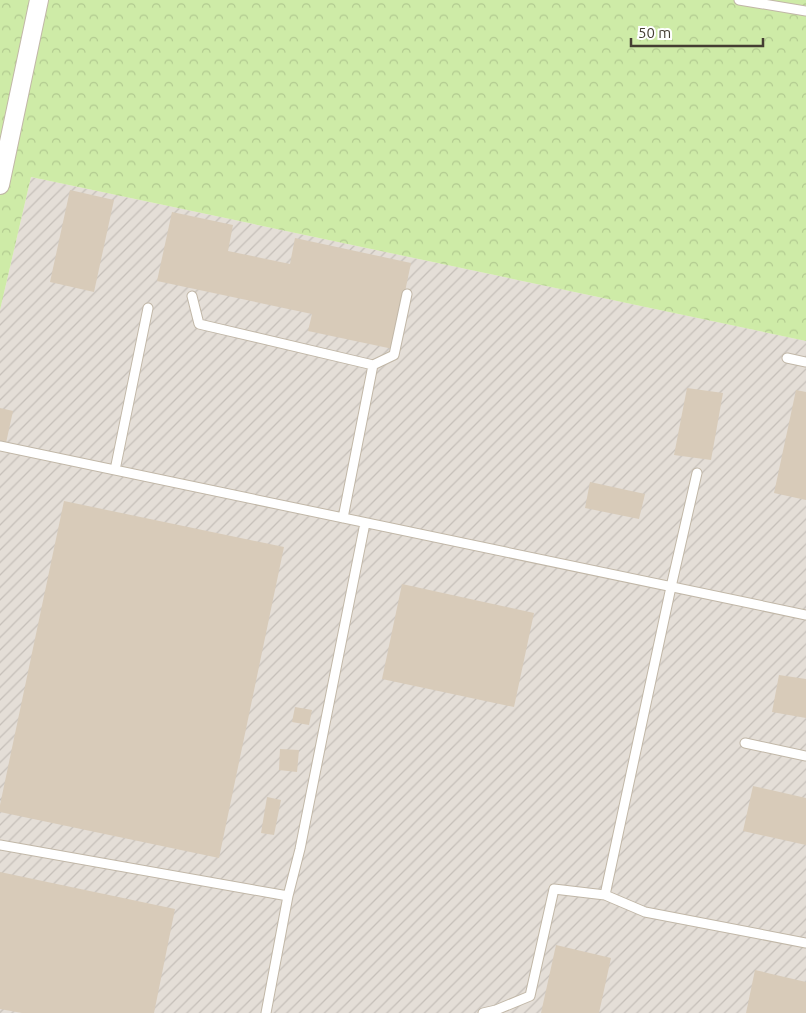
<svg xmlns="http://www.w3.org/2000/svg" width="806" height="1013" viewBox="0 0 806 1013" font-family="Ubuntu,sans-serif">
<defs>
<pattern id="industrial-furrows" width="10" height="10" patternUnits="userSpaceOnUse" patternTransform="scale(1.25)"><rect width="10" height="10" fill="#e4ded7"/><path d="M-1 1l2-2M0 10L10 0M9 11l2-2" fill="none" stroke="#c5bfb9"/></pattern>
<pattern id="forest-crowns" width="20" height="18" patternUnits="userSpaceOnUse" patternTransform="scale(1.25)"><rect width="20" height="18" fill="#ceeba7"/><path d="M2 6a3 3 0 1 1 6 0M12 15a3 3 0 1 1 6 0" fill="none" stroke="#b2ca90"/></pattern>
</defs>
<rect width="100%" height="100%" fill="#f2ede2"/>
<path fill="url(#industrial-furrows)" d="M31 177 806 341V1013H0V310Z"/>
<path fill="url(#forest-crowns)" d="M0 0H806V341L31 177 0 310Z"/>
<path fill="#d8cbb9" d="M70 190 114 200 94 292 50 282Z
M172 212 233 225 228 251 290 264 295 238 411 263 393 349 308 331 312 314 157 281Z
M687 388 723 393 711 460 674 455Z
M796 390 806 392V500L774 493Z
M0 408 13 411 6 443 0 441Z
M590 482 645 494 639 519 585 508Z
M64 501 284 547 219 858 0 812V805Z
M402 584 534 613 514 707 382 679Z
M779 675 806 679V718L772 712Z
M295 707 312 710 309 725 292 722Z
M280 749 299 750 297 772 279 770Z
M753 786 806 798V845L743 831Z
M267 797 281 800 274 835 261 833Z
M0 872 175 909 154 1013H22L0 1009Z
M556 945 611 958 599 1013H541Z
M755 970 806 982V1013H746Z"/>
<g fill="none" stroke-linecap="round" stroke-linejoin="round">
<g stroke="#c1b7a7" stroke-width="11">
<path id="service" d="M739 0 806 11
M192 296 199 324 373 365 343 518
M787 358 806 362
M373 365 394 355 407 294
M0 446 806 615
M115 470 148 308
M745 743 806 756
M0 845 288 896
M605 895 671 587 697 473
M266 1013 288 896 300 849 365 523
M483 1013 496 1010 530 996 554 889 605 895 645 912 806 943"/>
</g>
<g stroke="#c1b7a7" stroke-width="20">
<path id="minor" d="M0 185 39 0"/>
</g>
<use href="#service" stroke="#fff" stroke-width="9"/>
<use href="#minor" stroke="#fff" stroke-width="18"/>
</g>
<path d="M631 38v8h132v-8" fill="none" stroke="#443d32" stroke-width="2.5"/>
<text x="638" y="38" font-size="15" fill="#443d32" stroke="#ffffff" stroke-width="4" paint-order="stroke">50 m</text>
</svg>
